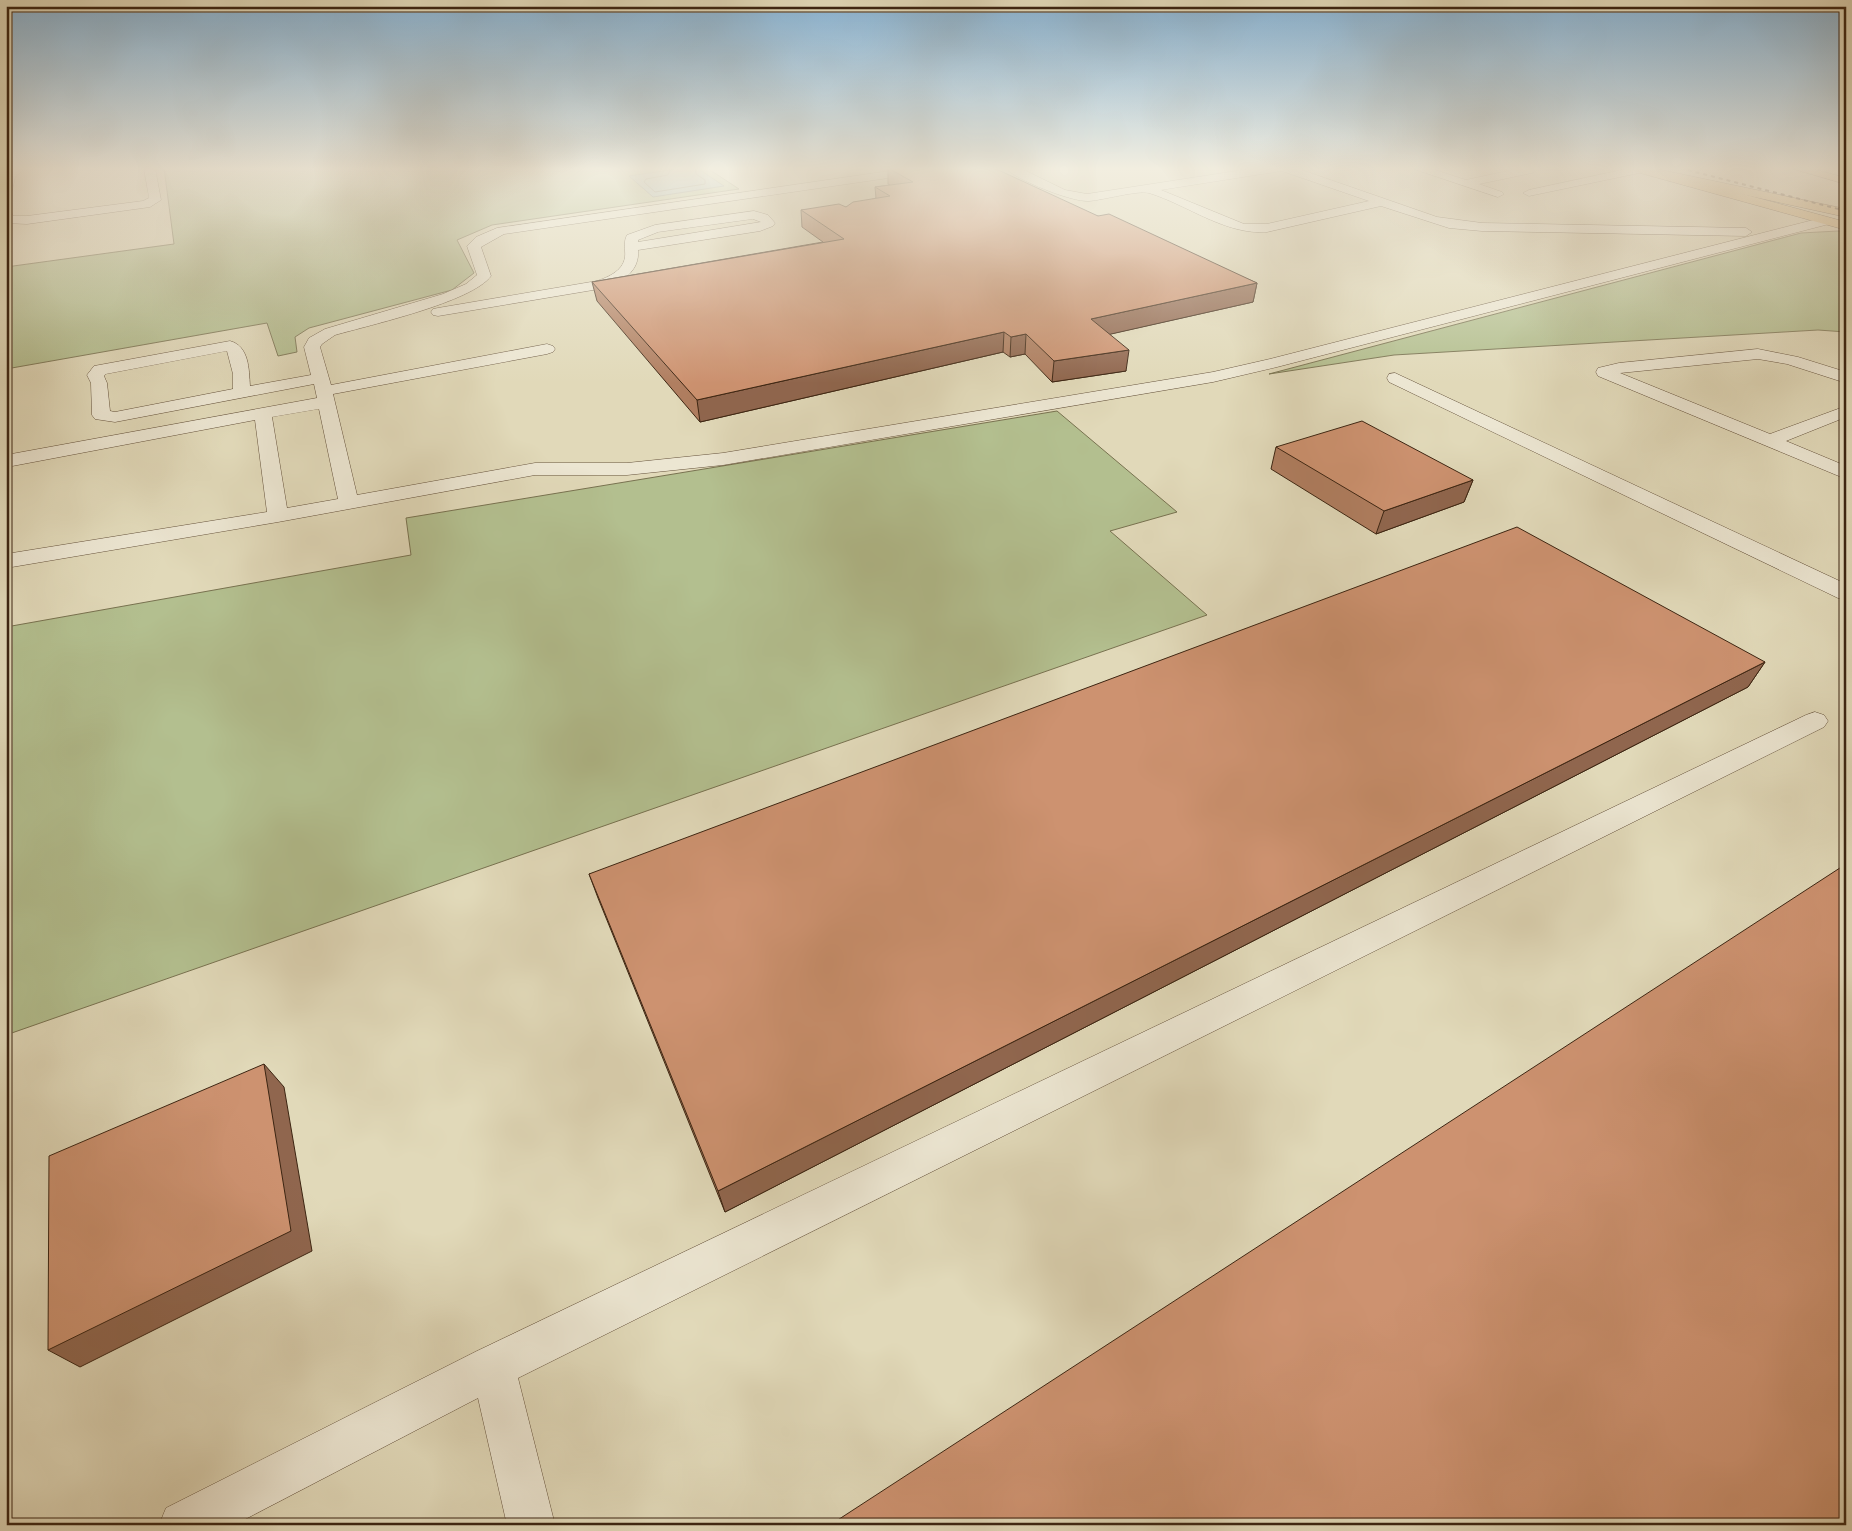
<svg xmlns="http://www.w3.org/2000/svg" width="1852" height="1531" viewBox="0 0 1852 1531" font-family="'Gentium Book Plus',serif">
<rect width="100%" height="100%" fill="#e1d9b9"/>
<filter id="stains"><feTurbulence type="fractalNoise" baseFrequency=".004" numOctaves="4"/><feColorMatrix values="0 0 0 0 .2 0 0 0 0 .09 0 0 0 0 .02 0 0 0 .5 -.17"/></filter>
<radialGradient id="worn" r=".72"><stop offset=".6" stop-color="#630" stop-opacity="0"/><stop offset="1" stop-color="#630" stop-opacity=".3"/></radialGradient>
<path fill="#b3bf8f" stroke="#787250" d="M164 168H707L739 189 492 225 457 240 474 273 452 290 309 328 295 337 297 352 278 356 267 323 6 369V267L174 244Z
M1838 231 1846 232V332L1818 330 1394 355 1269 374 1801 233Z
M1057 411 1177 512 1110 531 1207 615 6 1035V627L411 555 406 518Z"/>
<path fill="#9ab7bb" stroke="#747d77" d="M683 168H697L724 186 653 197 629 176Z"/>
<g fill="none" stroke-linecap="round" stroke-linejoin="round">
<path stroke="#6b6e66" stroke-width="1" d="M671 168 668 175 646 179 644 182 655 192 705 184V180L696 174 695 168"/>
<g stroke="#65523c" stroke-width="1">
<path id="minor" d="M13 168H25L15 177 12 191 6 194V174Z
M144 168H155L161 200 150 207 27 224 6 223V209L10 210 13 216H27L143 201 149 198Z
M910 168H941L936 171 504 234 481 247 491 276C472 302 370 325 335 335L322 344 320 347 331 385 547 344 553 346 555 349 553 352 547 354 333 394 357 495 535 463H627L723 453 1213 372 1270 359 1825 217 1831 221 1829 224 1277 367 1213 382 723 465 627 475H535L278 522 6 568V554L267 512 255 420 7 467 6 455 317 398 314 384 115 422 95 419 92 415 91 383 87 375 94 366 230 341C249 346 249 369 250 386L311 375 304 347 309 338 325 329 443 294 466 284 477 275 467 246 476 237 497 228ZM227 351 233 374V389L115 412 110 411 107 383 104 376 106 374ZM319 409 338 499 287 508 272 417Z
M1005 168H1020L1065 190 1087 194 1256 168H1296L1437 217 1482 223 1746 228 1752 232 1746 236 1482 231 1449 228 1381 206 1267 232C1225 235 1188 205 1149 193 1138 190 1103 200 1089 201 1071 202 1017 180 1005 168ZM1282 171 1369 201 1267 224H1244L1161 190Z
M1411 168H1429L1466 180 1521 168 1537 170 1532 173 1479 184 1502 192 1504 194 1498 197Z
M1631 168 1644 170 1639 173 1529 196 1523 193 1529 190Z
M754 211 768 215 775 223 773 226 760 231 638 250C640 271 622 282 605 288L438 316 433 315 431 312 433 309 438 308 597 281C612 276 627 268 625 251 625 245 624 241 627 235L655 225ZM753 219 761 222 638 242V240L658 232Z
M1758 349 1798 357 1846 372V383L1787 364 1758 359 1620 373 1770 434 1846 406V417L1786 441 1846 466V479L1598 376 1596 372 1598 368 1619 363Z
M1395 373 1846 584V600L1838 598 1389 382 1387 378 1389 374Z
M1815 712 1824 715 1828 721 1824 727 518 1378 555 1525H507L478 1398 234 1525H159L166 1508 477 1351 1806 715Z"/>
</g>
<g stroke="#3c2512" stroke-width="1">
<path id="major" d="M1647 168 1846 222V230L1633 171 1632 169Z"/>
</g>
<g stroke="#3c2512" stroke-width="1">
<path id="highway" d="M1630 168H1652L1846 209V217L1635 171Z
M1790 168H1810L1846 178V184Z"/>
</g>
<use href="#minor" fill="#ece6d2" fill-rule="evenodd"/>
<use href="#major" fill="#e0bc7c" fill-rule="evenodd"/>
<use href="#highway" fill="#e0bc7c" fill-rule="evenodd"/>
<path stroke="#3c2512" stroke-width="2" stroke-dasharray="4 4" stroke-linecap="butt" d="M1680 168 1846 211"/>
</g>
<path fill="#b07e60" stroke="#3c2512" d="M888 168 1098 216 1257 283 1253 302 1110 334 1126 371 1052 382 1025 354 1010 357 1003 352 700 422 597 301 592 282 823 242 802 227 801 210 846 207 876 198 875 187 890 185 888 184Z
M1276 447 1473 480 1464 502 1376 534 1271 469Z
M1765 662 1748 687 725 1212 598 898 589 874Z"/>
<path fill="#90664e" stroke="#3c2512" d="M1257 283 1253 302 1089 339 1091 319Z
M1004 332 1003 352 700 422 697 400Z
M1026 334 1025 354 1010 357 1011 337Z
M1129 350 1126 371 1052 382 1054 361Z
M1473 480 1464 502 1376 534 1384 511Z
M1765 662 1748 687 725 1212 718 1191Z
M264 1064 284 1087 312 1251 80 1367 48 1350Z"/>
<path fill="#cd9270" stroke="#3c2512" d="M888 168H994L1098 216 1109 214 1257 283 1091 319 1129 350 1054 361 1026 334 1011 337 1004 332 697 400 592 282 844 239 801 210 839 204 846 207 853 202 890 196 875 187 913 182Z
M1362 421 1473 480 1384 511 1276 447Z
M1517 527 1765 662 718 1191 589 874Z
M1846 864V1525H830Z
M264 1064 291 1231 48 1350 49 1156Z"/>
<linearGradient id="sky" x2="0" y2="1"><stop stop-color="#89b5d6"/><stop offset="0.44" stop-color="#f2eee0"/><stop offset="1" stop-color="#f2eee0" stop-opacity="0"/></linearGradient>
<rect width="1852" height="383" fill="url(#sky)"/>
<rect width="1852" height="1531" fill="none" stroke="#e1d9b9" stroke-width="25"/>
<rect x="8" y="8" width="1837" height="1516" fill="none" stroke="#3c2512" stroke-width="2.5"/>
<rect x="12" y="12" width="1827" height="1506" fill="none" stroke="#3c2512"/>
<rect width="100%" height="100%" filter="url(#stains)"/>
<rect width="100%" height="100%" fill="url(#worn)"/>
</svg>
